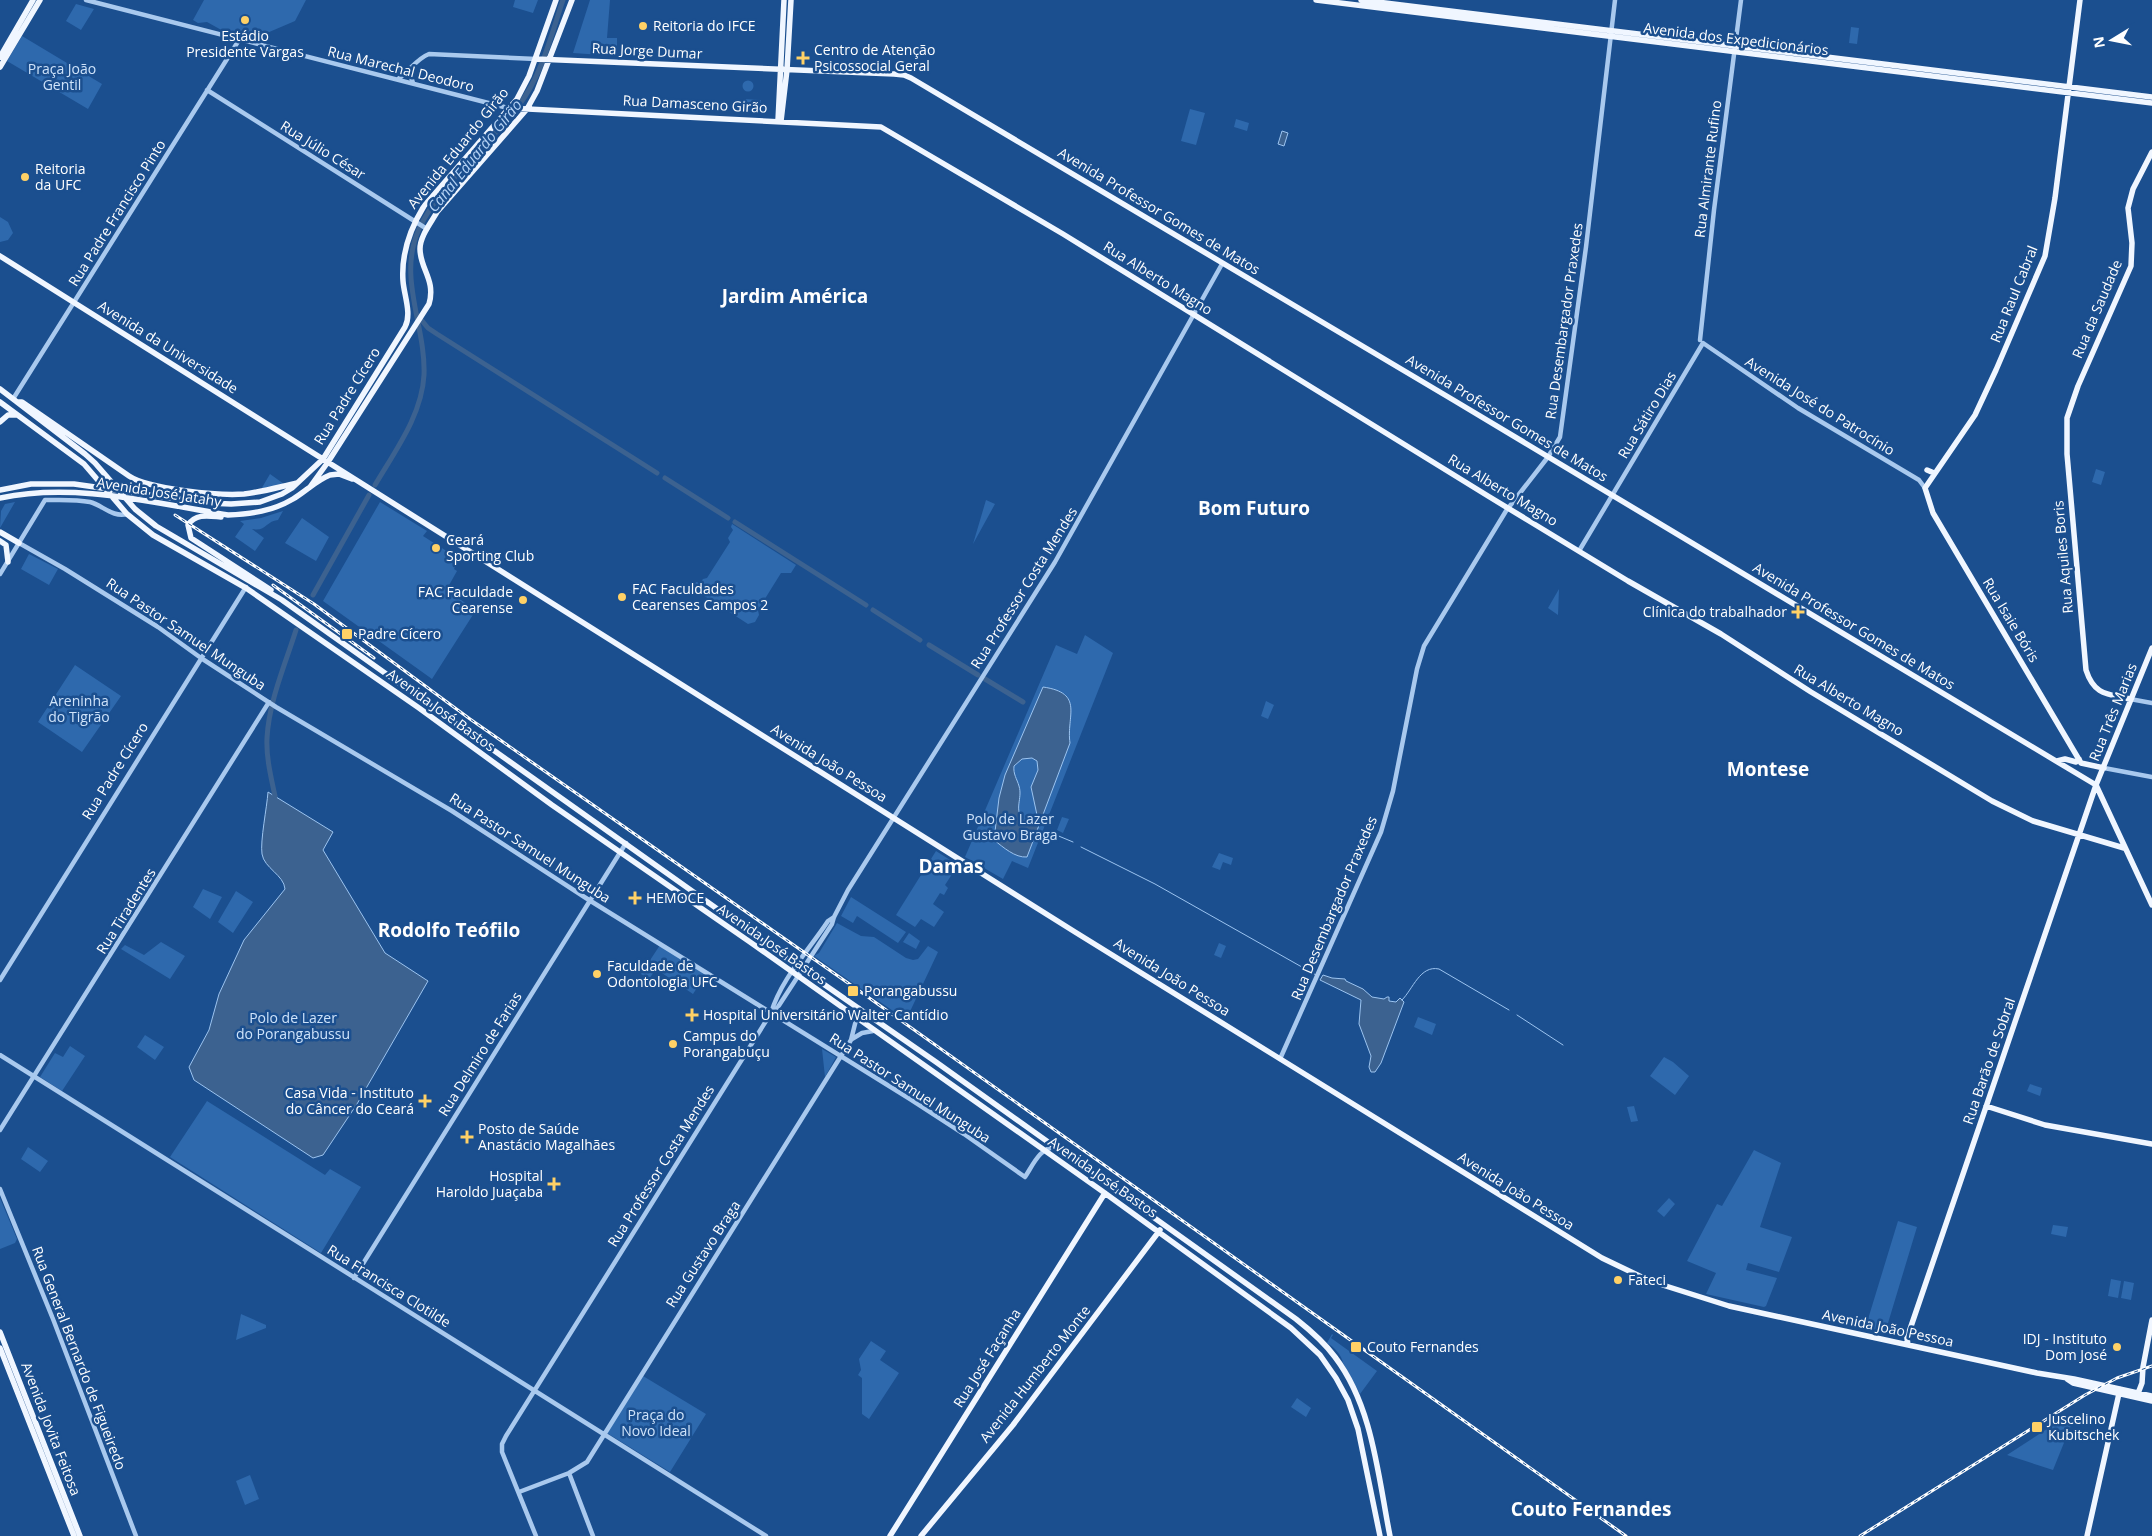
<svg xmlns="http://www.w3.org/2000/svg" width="2152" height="1536" viewBox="0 0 2152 1536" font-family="'Open Sans',sans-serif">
<rect width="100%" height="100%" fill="#1b4f8f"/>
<path fill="#2e69ad" d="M204 0H306L295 21 253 39 225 32 207 22 198 23 193 20Z
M515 0H538L533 13 513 7Z
M590 0H610L607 38H617V56L573 53Z
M76 4 94 9 81 30 66 21Z
M1851 27 1859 28 1857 44 1849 43Z
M22 36 102 84 88 109 7 61Z
M742.5 86a5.5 5.5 0 1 1 11 0a5.5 5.5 0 1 1-11 0Z
M743 99 761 100 760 111 743 110Z
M1190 109 1205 113 1196 145 1181 141Z
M1236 119 1249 123 1247 131 1234 127Z
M0 217 8 222 13 233 8 240 0 242Z
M2096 469 2105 472 2101 485 2092 482Z
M270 474 284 484 260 491Z
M986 500 995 504 973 544Z
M15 502 0 528 1 511 5 504Z
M380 502 427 531 423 536 459 559 454 569 457 571 448 587 460 594 458 598 476 610 432 679 323 601Z
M283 511 278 520C266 521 266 532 252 529L264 538 255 551 235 537 244 524 240 521 261 518Z
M302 518 329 537 316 561 285 543Z
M732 524 796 565 791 573H781L758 610 759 615 755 622 748 624 692 588 696 582 700 583 703 579 707 578 730 542 728 538 733 530 731 527Z
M29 554 58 569 49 585 21 569Z
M1559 589 1558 615 1548 608Z
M1085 635 1113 653 1028 868 1012 861 1003 879 965 857 1056 645 1077 654Z
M75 665 121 696 82 752 38 722Z
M1266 701 1274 705 1268 719 1261 716Z
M1062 817 1069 819 1063 833 1057 830Z
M936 851 958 865 945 885 948 888 944 895 940 893 933 904 944 912 934 927 921 919 915 927 896 915Z
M1219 853 1233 858 1231 865 1223 862 1220 870 1212 867Z
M203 889 222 897 210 919 193 907Z
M236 891 253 902 233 933 218 922Z
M851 897 906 932 898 943 857 916 853 923 841 916Z
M837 923 861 936 874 937 906 958 913 960 918 959 928 946 938 952 906 1020 814 956 819 953Z
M909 933 920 941 916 949 903 942Z
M161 942 185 956 170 979 121 949 125 945 144 955Z
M1219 943 1226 946 1221 958 1214 955Z
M660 945 706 974 693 994 656 969 649 979 641 974Z
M1418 1017 1436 1024 1432 1035 1414 1027Z
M145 1035 164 1047 155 1060 137 1047Z
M70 1046 85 1056 62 1091 40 1077 55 1053 63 1057Z
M822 1049 836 1057 825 1077Z
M1664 1057 1673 1062 1689 1076 1675 1095 1650 1076Z
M2030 1084 2042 1088 2040 1096 2027 1091Z
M207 1101 325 1175 330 1169 361 1187 321 1253 170 1157Z
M1634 1106 1638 1121 1631 1122 1627 1107Z
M28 1147 48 1161 40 1172 21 1159Z
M1754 1150 1781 1163 1760 1227 1792 1237 1779 1272 1748 1263 1746 1270 1777 1278 1766 1306 1764 1307 1706 1294 1716 1273 1687 1261 1717 1204 1722 1206Z
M0 1198 17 1239 15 1243 0 1249Z
M1669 1198 1675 1204 1664 1217 1657 1211Z
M1898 1221 1917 1227 1885 1333 1865 1329Z
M2053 1225 2068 1227 2066 1237 2051 1234Z
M2111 1279 2121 1281 2118 1298 2108 1296Z
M2124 1281 2134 1283 2131 1300 2121 1298Z
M241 1314 266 1325V1328L236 1340Z
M1332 1334 1333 1335 1331 1338 1377 1371 1360 1394 1343 1363C1342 1355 1333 1346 1327 1343Z
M871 1341 886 1351 880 1360 899 1373 869 1419 862 1414V1378L858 1375 861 1370 859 1359Z
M643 1376 706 1414 670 1472 607 1433Z
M1297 1398 1311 1408 1306 1417 1291 1407Z
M2070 1414 2074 1418 2053 1470 2007 1455Z
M250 1475 259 1499 245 1505 236 1481Z"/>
<path fill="#3c6290" stroke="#9cc4f0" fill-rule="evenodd" d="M1282 131 1288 133 1284 146 1278 144Z
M1043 687C1085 693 1066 716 1070 743L1027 857C1015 858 1003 847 994 840L999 798 1005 775ZM1032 758 1037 761 1038 770 1031 787 1037 815 1036 819 1031 822 1024 821C1013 809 1023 799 1019 786 1017 779 1013 774 1014 766L1022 759Z
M268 792 333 832 323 850 385 953 428 981 357 1104 323 1155 313 1158 194 1080 189 1067 209 1030 219 994 244 940 285 889C284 875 264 868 262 854 260 841 267 807 268 792Z
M1323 975 1332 978 1345 979 1346 981 1363 989 1372 997 1384 999 1387 997H1389V1001L1396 1002 1400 998 1404 1002 1381 1063 1375 1072H1371L1369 1067 1371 1056 1359 1024 1361 1000 1320 980Z"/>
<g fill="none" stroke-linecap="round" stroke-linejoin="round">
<path stroke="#9cc4f0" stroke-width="1" d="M1049 832 1073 842
M1081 847 1155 884 1316 975
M1402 1000C1413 989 1420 965 1439 969L1509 1010
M1517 1015 1563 1045"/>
<path stroke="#3c6290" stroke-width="5" d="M418 316 428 328 437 334 657 473
M665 478 728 518
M375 485C395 451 422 415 424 375 426 326 397 277 419 229 439 185 490 144 519 105 542 75 551 35 563 0
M735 522 866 605
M313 595 369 495
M873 610 920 640
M929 645 978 675
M985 679 1023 702
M275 796C271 777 266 757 267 738 269 701 285 665 296 630"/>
<path stroke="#a9c9ee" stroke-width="4.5" d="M86 0 508 108
M413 68 411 77 413 83
M398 79C410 71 416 59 429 54L536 59
M207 90 427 229
M1700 340 1714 210 1741 0
M13 399 239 40
M19 543 65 569 158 627 201 658 276 707 452 811 589 900 910 1099 964 1134 1025 1177C1033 1165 1040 1147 1056 1147
M1579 551 1703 343 1798 408 1919 480 1925 488
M0 574 45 500C59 500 75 499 90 502 102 505 113 518 127 514
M2130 699 2152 703
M2104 768 2152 777
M0 980 246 587
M775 1016 776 1010 832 924 834 917 848 890 1055 562 1222 264
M852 1039 862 1033 873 1031
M0 1055 766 1536
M1280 1059 1381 832 1393 791 1417 669 1424 646 1506 511 1548 457 1560 437 1586 247 1615 0
M0 1130 269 702
M0 1189 53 1319 136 1536
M354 1278 626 843
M569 1473 593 1536
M519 1492 569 1473 587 1462 851 1040 859 1008
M536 1536 502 1452V1444L506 1436 771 1013C781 979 809 950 828 921L834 917"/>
<path stroke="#f0f6ff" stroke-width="5.5" d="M1316 0 2152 103
M1361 0 2152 97
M2080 0 2055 198 2045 256 1996 370 1975 415 1925 488 1933 513 2081 763 2104 768
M0 57 33 0
M536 59 894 74 904 75 911 78 1455 401 2096 785
M0 67 40 0
M508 108 881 127 1063 234 1488 496 1628 581 1721 634 1811 692 1992 801 2033 821 2124 848
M778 121 784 0
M781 121 787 70 791 0
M0 256 1075 932 1602 1258 1650 1281 1729 1306 2037 1373 2074 1379 2152 1396
M0 389 85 454 95 463 135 509 156 526 282 600 809 974 936 1062 1296 1319C1310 1330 1324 1342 1335 1357 1373 1407 1378 1476 1390 1536
M0 402 84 464 127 514 153 535 246 588 419 708 552 805 750 942 1102 1191 1291 1328 1320 1355 1336 1378 1348 1400 1358 1429 1380 1536
M18 402H22L129 476C148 489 220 496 244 494 262 492 279 487 297 483
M0 422 8 415H17
M1927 470 1934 473
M310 487 328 462 429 304C436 280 420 269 420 249 420 236 431 223 437 212L527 109 537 91 572 0
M0 490 31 484H74L207 503 231 504 260 502 282 494 292 488 323 459 405 327C412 314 404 295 403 281 401 254 410 229 424 206L517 99 529 76 556 0
M0 498C75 482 153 503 228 515 251 514 273 511 293 499 306 491 317 480 330 475L339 474 352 479
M221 517C209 516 196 513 188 525L191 538 271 590
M0 532 19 543
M0 541 6 545 8 562
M2130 699C2107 694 2094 695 2086 670L2067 454V418L2078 386 2131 266 2132 243 2128 208 2133 189 2152 152
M2057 761 2065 759 2076 762 2079 759
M2096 785 2152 905
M1986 1106 2045 1125 2152 1144
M0 1332 80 1536
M1908 1345 1907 1338 2096 785 2152 648
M0 1348 74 1536
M2067 1379 2073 1383 2152 1401
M2137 1396 2142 1383 2143 1367 2152 1320
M890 1536 1105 1193
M921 1536 1013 1425 1160 1230
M2087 1536 2120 1389"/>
<g stroke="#fff" stroke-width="3">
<path id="rail" d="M175 515 314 604 470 719 858 990 1626 1536
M273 585 374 658
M1860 1536 2085 1395 2117 1378 2152 1366"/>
</g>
<use href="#rail" stroke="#1b4f8f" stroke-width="1" stroke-dasharray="4" stroke-linecap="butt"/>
</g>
<g fill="#ffd166" stroke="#1b4f8f" stroke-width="2">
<circle cx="245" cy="20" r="5"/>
<circle cx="643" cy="26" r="5"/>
<path d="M800.5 50.5h5v5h5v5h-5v5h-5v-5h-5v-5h5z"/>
<circle cx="25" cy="177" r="5"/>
<circle cx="436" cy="548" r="5"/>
<circle cx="622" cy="597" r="5"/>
<circle cx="523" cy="600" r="5"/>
<path d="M1795.5 604.5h5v5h5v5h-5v5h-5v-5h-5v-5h5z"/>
<rect x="341" y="628" width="12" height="12" rx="2.5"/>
<path d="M632.5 890.5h5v5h5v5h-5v5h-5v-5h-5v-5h5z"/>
<circle cx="597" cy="974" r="5"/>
<rect x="847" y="985" width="12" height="12" rx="2.5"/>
<path d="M689.5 1007.5h5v5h5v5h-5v5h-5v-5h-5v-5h5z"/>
<circle cx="673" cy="1044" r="5"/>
<path d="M422.5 1093.5h5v5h5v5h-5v5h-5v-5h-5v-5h5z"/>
<path d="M464.5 1129.5h5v5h5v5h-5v5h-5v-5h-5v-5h5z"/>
<path d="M551.5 1176.5h5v5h5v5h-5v5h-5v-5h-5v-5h5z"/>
<circle cx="1618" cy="1280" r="5"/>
<rect x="1350" y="1341" width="12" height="12" rx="2.5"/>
<circle cx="2117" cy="1347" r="5"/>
<rect x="2031" y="1421" width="12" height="12" rx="2.5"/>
</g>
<g text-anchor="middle" stroke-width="5" stroke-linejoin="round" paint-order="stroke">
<g font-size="14" fill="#fff" stroke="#1b4f8f" text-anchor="start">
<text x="653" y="31">Reitoria do IFCE</text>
<text x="245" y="41" text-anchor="middle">Estádio<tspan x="245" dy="16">Presidente Vargas</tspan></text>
<text x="814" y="55">Centro de Atenção<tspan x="814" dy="16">Psicossocial Geral</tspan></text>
<text x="35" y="174">Reitoria<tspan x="35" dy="16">da UFC</tspan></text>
<text x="446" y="545">Ceará<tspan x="446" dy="16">Sporting Club</tspan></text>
<text x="632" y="594">FAC Faculdades<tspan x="632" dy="16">Cearenses Campos 2</tspan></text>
<text x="513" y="597" text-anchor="end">FAC Faculdade<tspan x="513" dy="16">Cearense</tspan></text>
<text x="1787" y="617" text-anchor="end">Clínica do trabalhador</text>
<text x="358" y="639">Padre Cícero</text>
<text x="646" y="903">HEMOCE</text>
<text x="607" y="971">Faculdade de<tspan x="607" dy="16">Odontologia UFC</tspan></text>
<text x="864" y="996">Porangabussu</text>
<text x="703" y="1020">Hospital Universitário Walter Cantídio</text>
<text x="683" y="1041">Campus do<tspan x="683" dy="16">Porangabuçu</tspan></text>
<text x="414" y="1098" text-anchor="end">Casa Vida - Instituto<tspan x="414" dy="16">do Câncer do Ceará</tspan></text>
<text x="478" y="1134">Posto de Saúde<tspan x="478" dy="16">Anastácio Magalhães</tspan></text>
<text x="543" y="1181" text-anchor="end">Hospital<tspan x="543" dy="16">Haroldo Juaçaba</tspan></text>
<text x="1628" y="1285">Fateci</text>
<text x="2107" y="1344" text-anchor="end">IDJ - Instituto<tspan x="2107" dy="16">Dom José</tspan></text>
<text x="1367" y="1352">Couto Fernandes</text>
<text x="2048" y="1424">Juscelino<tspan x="2048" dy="16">Kubitschek</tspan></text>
</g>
<g font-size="14" fill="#fff" stroke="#1b4f8f">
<text transform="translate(1736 39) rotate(7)" y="5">Avenida dos Expedicionários</text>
<text transform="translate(647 51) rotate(3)" y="5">Rua Jorge Dumar</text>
<text transform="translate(401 69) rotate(14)" y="5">Rua Marechal Deodoro</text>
<text transform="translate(695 104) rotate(3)" y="5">Rua Damasceno Girão</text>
<text transform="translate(458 148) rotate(-51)" y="5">Avenida Eduardo Girão</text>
<text transform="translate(323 150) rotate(32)" y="5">Rua Júlio César</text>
<text transform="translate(1708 169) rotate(-83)" y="5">Rua Almirante Rufino</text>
<text transform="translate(1159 211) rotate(31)" y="5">Avenida Professor Gomes de Matos</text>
<text transform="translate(117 213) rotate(-58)" y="5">Rua Padre Francisco Pinto</text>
<text transform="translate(1158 278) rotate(32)" y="5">Rua Alberto Magno</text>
<text transform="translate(2014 294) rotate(-68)" y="5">Rua Raul Cabral</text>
<text transform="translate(2097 309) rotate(-67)" y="5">Rua da Saudade</text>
<text transform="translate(1564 321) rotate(-82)" y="5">Rua Desembargador Praxedes</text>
<text transform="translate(168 347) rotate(32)" y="5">Avenida da Universidade</text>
<text transform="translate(347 396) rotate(-58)" y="5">Rua Padre Cícero</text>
<text transform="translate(1820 406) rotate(32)" y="5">Avenida José do Patrocínio</text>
<text transform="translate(1647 415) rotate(-59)" y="5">Rua Sátiro Dias</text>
<text transform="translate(1507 418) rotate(31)" y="5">Avenida Professor Gomes de Matos</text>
<text transform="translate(1503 490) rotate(31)" y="5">Rua Alberto Magno</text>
<text transform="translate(159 492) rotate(9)" y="5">Avenida José Jatahy</text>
<text transform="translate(2063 557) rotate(-95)" y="5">Rua Aquiles Boris</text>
<text transform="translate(1024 588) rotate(-58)" y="5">Rua Professor Costa Mendes</text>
<text transform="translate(2011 620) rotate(59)" y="5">Rua Isaie Bóris</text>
<text transform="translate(1854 626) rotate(31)" y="5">Avenida Professor Gomes de Matos</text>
<text transform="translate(186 634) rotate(34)" y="5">Rua Pastor Samuel Munguba</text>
<text transform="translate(1849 700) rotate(31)" y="5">Rua Alberto Magno</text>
<text transform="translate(441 710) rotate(36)" y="5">Avenida José Bastos</text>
<text transform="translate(2113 712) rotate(-68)" y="5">Rua Três Marias</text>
<text transform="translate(829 763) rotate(32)" y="5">Avenida João Pessoa</text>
<text transform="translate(115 771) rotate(-58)" y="5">Rua Padre Cícero</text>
<text transform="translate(530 848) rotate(33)" y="5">Rua Pastor Samuel Munguba</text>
<text transform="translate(1334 908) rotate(-67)" y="5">Rua Desembargador Praxedes</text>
<text transform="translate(126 911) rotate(-58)" y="5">Rua Tiradentes</text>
<text transform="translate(772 944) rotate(35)" y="5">Avenida José Bastos</text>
<text transform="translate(1172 977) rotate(32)" y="5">Avenida João Pessoa</text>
<text transform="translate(480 1054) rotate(-58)" y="5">Rua Delmiro de Farias</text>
<text transform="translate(1989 1061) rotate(-71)" y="5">Rua Barão de Sobral</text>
<text transform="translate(910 1088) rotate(33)" y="5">Rua Pastor Samuel Munguba</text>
<text transform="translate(661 1166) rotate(-58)" y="5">Rua Professor Costa Mendes</text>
<text transform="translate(1103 1177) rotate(35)" y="5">Avenida José Bastos</text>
<text transform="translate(1516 1191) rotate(32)" y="5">Avenida João Pessoa</text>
<text transform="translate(703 1254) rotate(-57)" y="5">Rua Gustavo Braga</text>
<text transform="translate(389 1286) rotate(32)" y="5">Rua Francisca Clotilde</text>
<text transform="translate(1888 1328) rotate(12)" y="5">Avenida João Pessoa</text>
<text transform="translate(79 1358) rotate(69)" y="5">Rua General Bernardo de Figueiredo</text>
<text transform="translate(987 1358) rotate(-58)" y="5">Rua José Façanha</text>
<text transform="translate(1035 1374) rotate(-52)" y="5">Avenida Humberto Monte</text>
<text transform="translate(51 1429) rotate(69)" y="5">Avenida Jovita Feitosa</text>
</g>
<g font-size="14" fill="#cfe3fa" stroke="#1b4f8f">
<text x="62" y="74">Praça João<tspan x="62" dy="16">Gentil</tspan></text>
<text x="79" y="706">Areninha<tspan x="79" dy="16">do Tigrão</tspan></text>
<text x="1010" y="824">Polo de Lazer<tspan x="1010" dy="16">Gustavo Braga</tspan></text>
<text x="293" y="1023">Polo de Lazer<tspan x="293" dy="16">do Porangabussu</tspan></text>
<text x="656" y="1420">Praça do<tspan x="656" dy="16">Novo Ideal</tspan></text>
</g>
<g font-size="15" font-style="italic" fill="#b5d3f5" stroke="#1b4f8f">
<text transform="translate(475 156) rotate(-51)" y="5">Canal Eduardo Girão</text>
</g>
<g font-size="19" font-weight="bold" fill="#fff" stroke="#1b4f8f">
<text x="795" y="303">Jardim América</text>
<text x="1254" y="515">Bom Futuro</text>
<text x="1768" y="776">Montese</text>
<text x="951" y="873">Damas</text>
<text x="449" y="937">Rodolfo Teófilo</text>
<text x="1591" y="1516">Couto Fernandes</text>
</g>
</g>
<g transform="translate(2112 40) rotate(260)" stroke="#1b4f8f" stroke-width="4" paint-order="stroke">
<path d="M0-4L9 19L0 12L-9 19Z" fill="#ffffff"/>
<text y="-8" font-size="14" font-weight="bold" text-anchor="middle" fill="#ffffff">N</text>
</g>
</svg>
